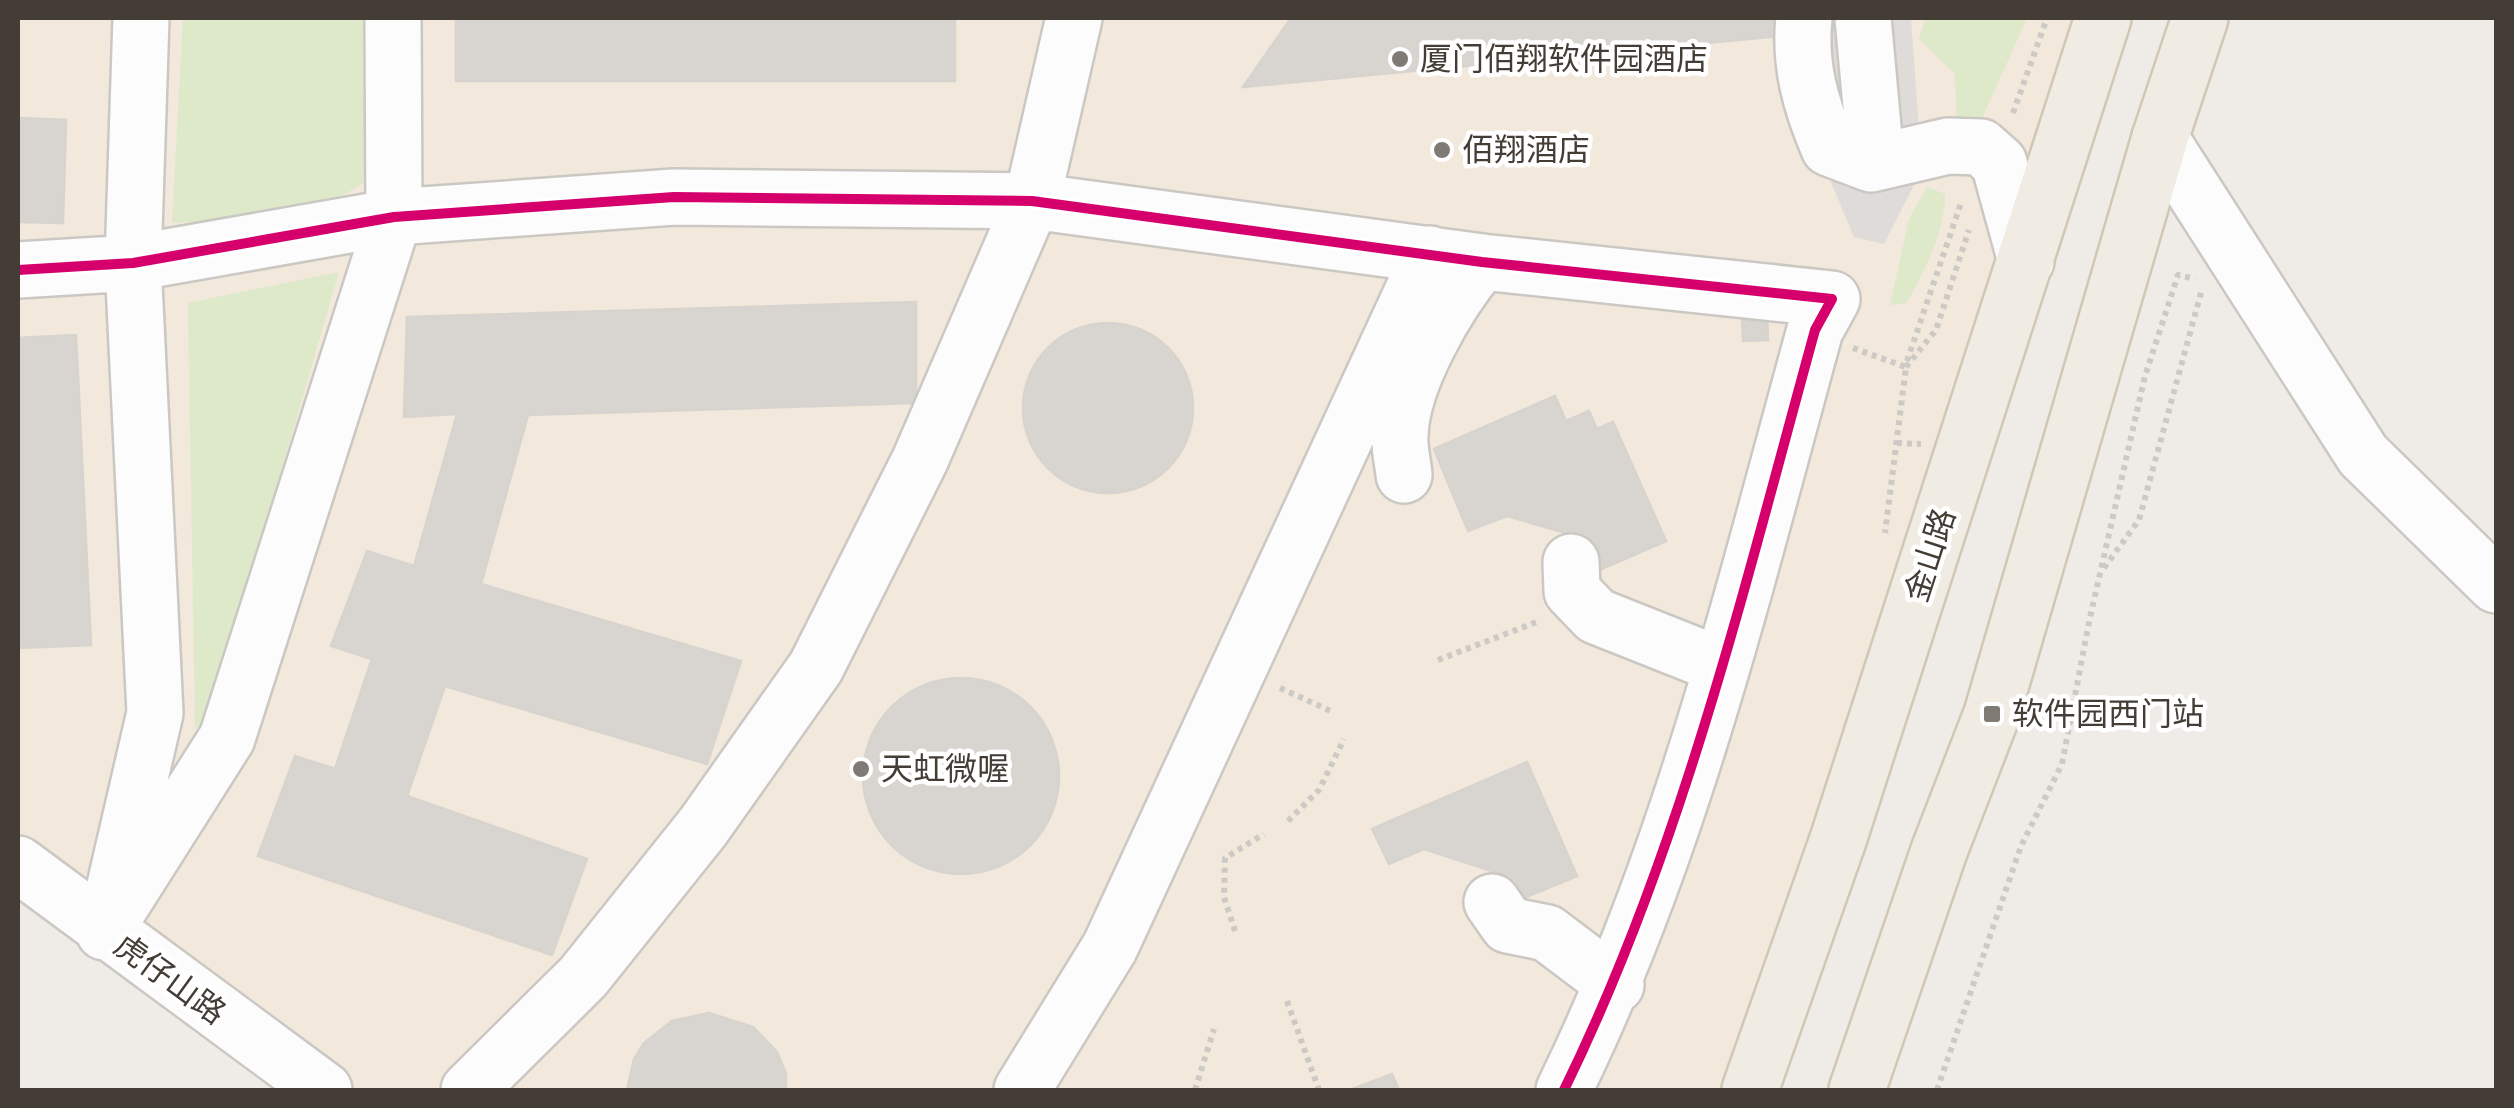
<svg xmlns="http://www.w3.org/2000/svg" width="2514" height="1108" viewBox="0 0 2514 1108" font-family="'Sofia Sans Condensed','Noto Sans SC',sans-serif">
<rect width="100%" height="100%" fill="#efece8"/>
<path fill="#f2e8db" d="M18 18H2081L1731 1090H346L18 849Z"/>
<path fill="#dde9c8" d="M183 18H370L369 177C332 216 226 220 172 223Z
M1926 18H2027L1975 134 1957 136 1955 74 1919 39Z
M1927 187 1945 194C1946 228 1924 274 1906 303L1890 305 1909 219Z
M339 272 207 725 195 728 188 303Z"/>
<path fill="#dedbd8" d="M1797 18H1911L1919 130 1915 183 1884 244 1854 237 1805 120Z"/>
<path fill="#d8d5d0" stroke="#d7d3ce" stroke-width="2.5" d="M456 18H955V81H456Z
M1291 18H1833V31L1243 87Z
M18 118 66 120 63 223 18 222Z
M916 302V403L528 415 481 584 741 661 707 764 445 686 407 796 587 859 552 955 258 856 295 756 335 769 372 659 331 646 367 551 414 566 457 414 404 417 407 317Z
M1767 315 1768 340 1743 341 1742 316Z
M1023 408a85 85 0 1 1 170 0a85 85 0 1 1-170 0Z
M76 335 91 645 18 648V338Z
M1555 396 1566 421 1589 411 1597 429 1613 422 1666 541 1588 575 1566 533 1507 516 1468 531 1434 449Z
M863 776a98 98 0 1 1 196 0a98 98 0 1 1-196 0Z
M1527 762 1577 876 1502 907 1495 872 1424 849 1389 864 1372 829Z
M709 1013 753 1027 777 1052 786 1074V1090H627L634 1059 644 1043 672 1021Z
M1392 1074 1399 1090H1350Z"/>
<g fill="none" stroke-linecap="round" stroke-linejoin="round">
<g stroke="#cbc8c4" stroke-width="60">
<path id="minor" d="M1804 18C1799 65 1811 106 1829 148L1871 164 1948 146 1981 147 1999 163 2026 261
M1863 18 1874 138 1871 164
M2160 138 2363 455 2496 585
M18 270 133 263 394 217 674 197 1032 201 1482 262 1832 299 1815 330C1744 588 1682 849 1564 1090
M1404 475C1403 462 1399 449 1400 436 1401 382 1448 302 1482 262
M1571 562 1572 591 1596 616 1722 666
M18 864 324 1090
M114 890 155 713 133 263 141 18
M1492 902 1508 925 1547 933 1616 985
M104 932 227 738 394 217 393 18
M469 1090 583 977 703 827 816 667 920 460 1032 201 1074 18
M1022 1090 1110 947 1430 254"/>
</g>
<g stroke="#d1c7b5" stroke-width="60">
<path id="major" d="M1750 1090 1839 837 2103 18
M1857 1090 1939 851 1992 714 2160 138 2200 18"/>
</g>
<path stroke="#cdcac6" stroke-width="6" stroke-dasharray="5 5" stroke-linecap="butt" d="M2013 113 2047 18
M1853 348 1906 367 1885 533
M1907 361 1961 203
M1906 367 1936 330 1969 230
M1897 443 1921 444
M2104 568 2139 520 2202 289
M1438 660 1539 621
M1280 688 1333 712
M1288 821 1319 790 1344 739
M1235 931 1224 897 1225 858 1264 834
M1287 1001 1319 1090
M1195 1090 1214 1029
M1937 1090 2021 846 2062 764 2089 622 2145 376 2178 275 2195 279"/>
<use href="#minor" stroke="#fdfcfc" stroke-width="55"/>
<use href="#major" stroke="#f0ece3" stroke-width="55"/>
<g stroke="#fff" stroke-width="16">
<path id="cycleway" d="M18 270 133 263 394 217 674 197 1032 201 1482 262 1832 299 1815 330C1744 588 1682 849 1564 1090"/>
</g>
<use href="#cycleway" stroke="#d6006c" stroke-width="10"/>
</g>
<g fill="#807a74" stroke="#fff" stroke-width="4">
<circle cx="1400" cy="59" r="10"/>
<circle cx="1442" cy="150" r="10"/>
<rect x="1982" y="704" width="20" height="20" rx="5"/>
<circle cx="861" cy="769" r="10"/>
</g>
<g text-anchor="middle" stroke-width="9" stroke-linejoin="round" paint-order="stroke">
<g font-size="32" fill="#443d35" stroke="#fff" text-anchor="start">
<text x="1420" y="70">厦门佰翔软件园酒店</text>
<text x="1462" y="161">佰翔酒店</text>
<text x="2012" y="725">软件园西门站</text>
<text x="881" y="780">天虹微喔</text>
</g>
<g font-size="32" fill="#443d35" stroke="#fff">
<text transform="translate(1930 555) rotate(-72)" y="11">金山路</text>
<text transform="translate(170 979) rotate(36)" y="11">虎仔山路</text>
</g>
</g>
<rect width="2514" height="1108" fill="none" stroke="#443d35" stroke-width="40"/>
</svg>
